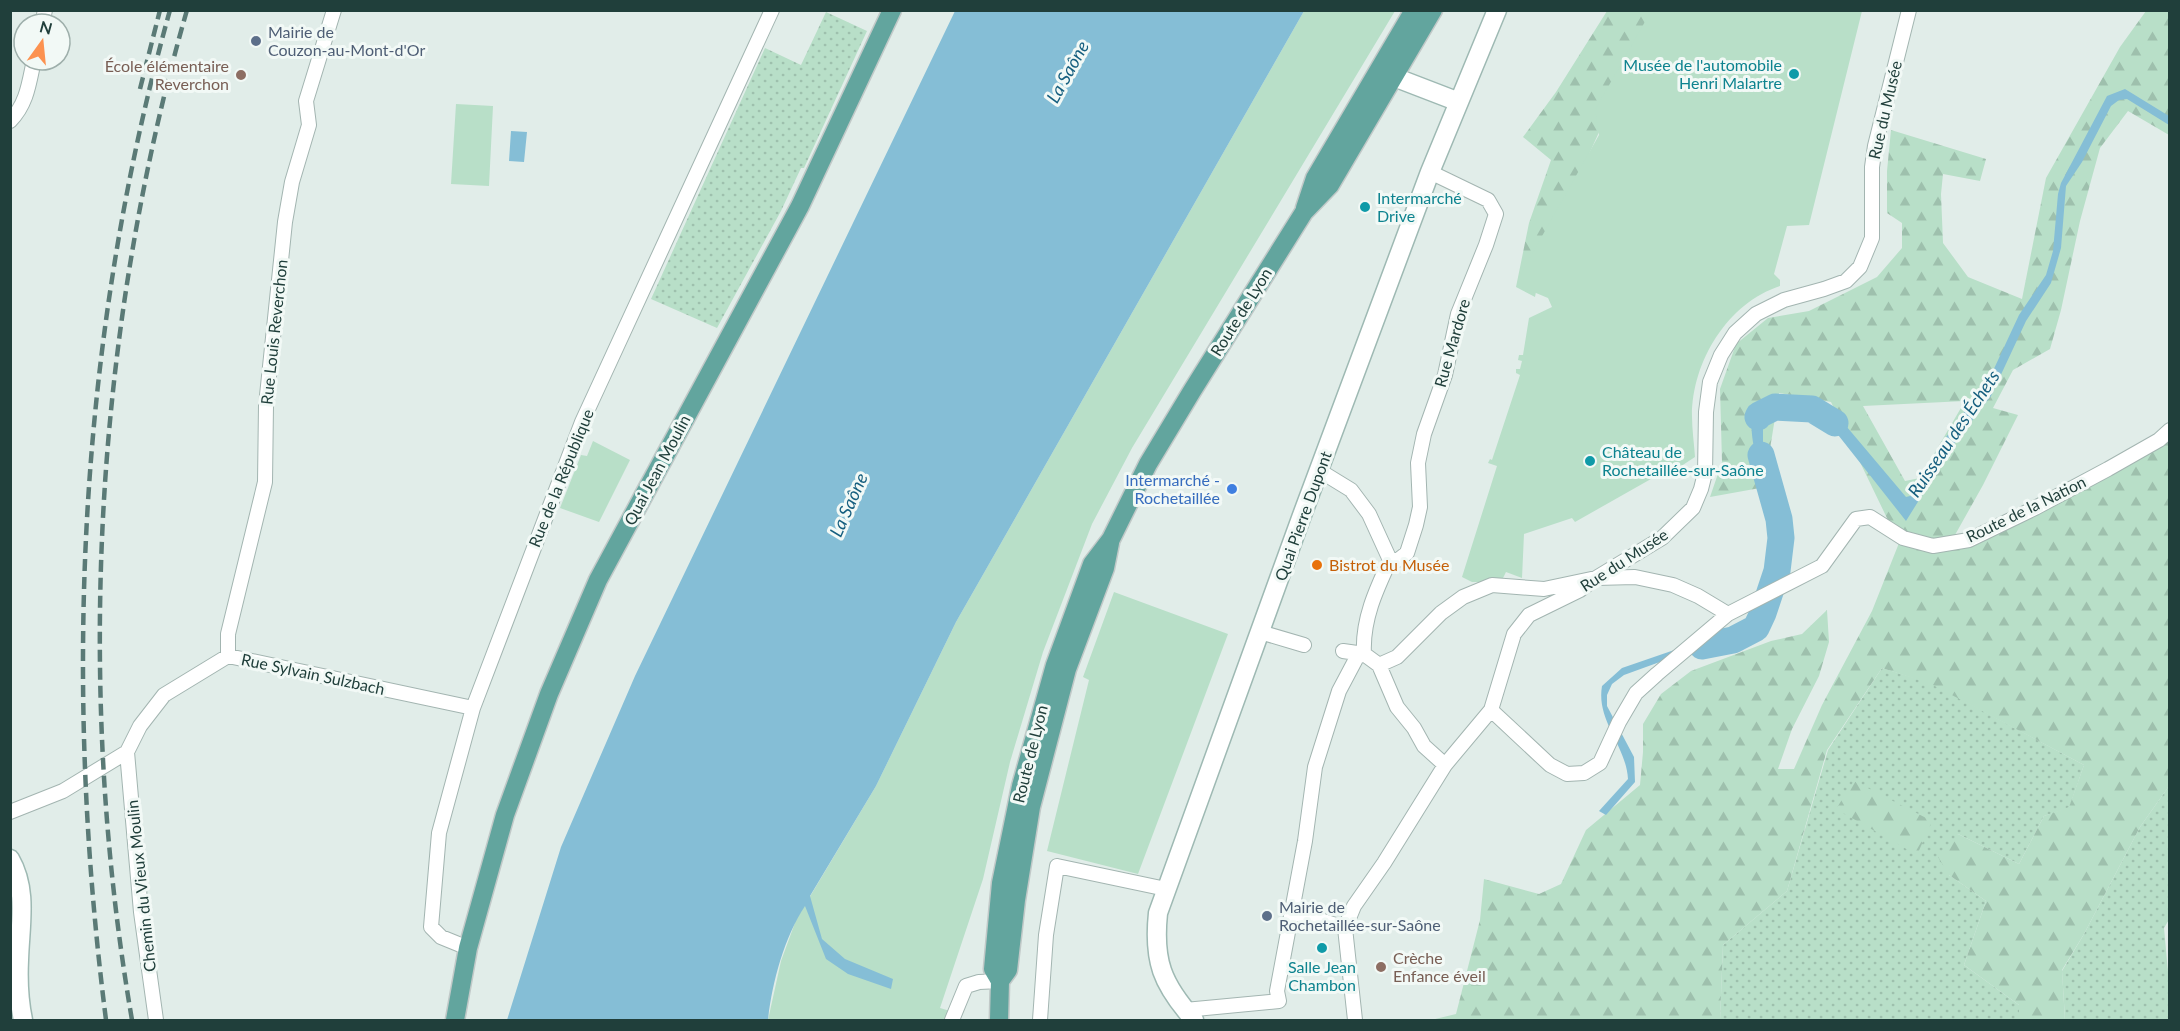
<svg xmlns="http://www.w3.org/2000/svg" width="2180" height="1031" viewBox="0 0 2180 1031" font-family="Lato,sans-serif">
<defs>
<pattern id="grass-dots" width="8" height="8" patternUnits="userSpaceOnUse" patternTransform="scale(1.5)"><rect width="8" height="8" fill="#b8dfc8"/><path d="M2 2h.1M6 6h.1" fill="none" stroke="#9ec0ad" stroke-width="1.8" stroke-linecap="round"/></pattern>
<pattern id="forest-firs" width="22" height="20" patternUnits="userSpaceOnUse" patternTransform="scale(1.5)"><rect width="22" height="20" fill="#b8dfc8"/><path d="M5 1l3.5 6h-7zM16 11l3.5 6h-7z" fill="#9ec0ad"/></pattern>
</defs>
<rect width="100%" height="100%" fill="#e1ede9"/>
<path fill="url(#grass-dots)" d="M826 12 867 31 804 168H801L781 211 717 328 651 299 765 48 801 65Z
M1882 668 1931 683 2084 765 2069 808 2044 816 2019 864 1958 834 1949 875 1986 901 1964 965 2019 1005V1020H1720L1723 945 1787 891 1828 750Z
M2169 786 2170 918 2164 928 2169 983V1020H2059L2065 1019 2062 971 2084 934 2140 827Z"/>
<path fill="url(#forest-firs)" fill-rule="evenodd" d="M1607 11H1693L1600 130 1543 255 1535 297 1516 287 1529 223 1551 160 1523 137 1556 92Z
M2146 11H2169V135L2128 111 2100 148 2080 221 2061 310 2050 349 2013 370 1993 408 2018 415 1983 485 1946 551C1974 549 2001 532 2026 520 2075 495 2125 471 2169 439V786L2140 827 2084 934 2062 970 2065 1020H2019V1005L1964 965 1986 901 1949 875 1938 857 1958 834 2019 864 2044 816 2069 807 2084 765 1931 684 1882 668 1827 750 1787 891 1723 945 1720 1020H1431L1456 1014 1480 920 1484 879 1539 894 1561 884 1586 830 1640 785 1643 752V724L1661 694 1691 671 1771 641 1802 634 1827 610 1829 642 1819 676 1792 729 1778 769H1794L1822 705 1872 611 1899 543 1831 402 1779 393 1769 455 1760 488 1710 497 1722 462 1720 389 1736 344 1768 318 1809 311 1877 277 1902 248V223L1887 213V171L1891 130 1986 159 1980 181 1943 174 1941 194 1943 243 1968 277 2022 299 2046 178 2120 47ZM1965 401 1920 478 1905 481 1863 406Z
M1854 781 1932 821 1917 855 1836 809Z"/>
<path fill="#b8dfc8" d="M1679 10 1862 11 1809 225 1787 226 1774 274 1780 280V286C1728 303 1692 361 1692 416 1692 429 1694 443 1695 457L1666 476 1658 475 1575 522 1572 518 1524 534 1522 578 1506 572 1501 582H1472L1462 577 1497 466 1488 463 1490 459 1492 460 1520 375 1516 373V369H1520L1522 361 1518 360 1519 355H1523L1529 318 1552 307 1548 298 1517 285 1519 277 1599 135 1595 110 1651 11H1669L1677 14Z
M1304 11H1395L1132 448 1092 524 1043 652 1010 762 983 879 940 1008 950 1011 947 1020H768L781 961 796 920 876 786 956 622Z
M456 104 493 106 489 186 451 184Z
M593 441 630 460 599 522 560 508 581 455 587 456Z
M1114 592 1228 634 1138 874 1047 851 1089 680 1083 677Z"/>
<path fill="#85bed6" d="M955 11H1304L956 622 876 786 810 896 822 939 845 959 893 979 891 989 848 974 826 959 805 906C784 938 772 983 768 1020H507L561 847 635 676Z
M2125 89 2169 116V125L2127 99 2119 100 2111 106 2082 162 2066 186 2061 248 2051 283 2026 321 1991 396 1954 444 1906 521 1835 431 1816 416 1801 411 1803 400 1824 404 1836 414 1906 497 1910 496 1939 447 1992 373 2019 315 2046 275 2053 251 2058 194 2061 183 2107 96Z
M511 131 527 132 524 162 509 161Z
M1792 398 1789 412 1773 417 1763 428V448L1773 483 1769 498C1763 478 1739 419 1760 403 1767 398 1783 399 1792 398Z
M1779 504 1784 529 1780 579 1768 585 1775 556V522Z
M1738 635 1736 643 1718 648 1690 651 1624 675 1612 684 1607 695V706L1634 757 1635 782 1606 815 1599 811 1628 779C1626 745 1596 721 1602 686L1622 668 1683 647 1726 640Z"/>
<g fill="none" stroke-linecap="round" stroke-linejoin="round">
<path stroke="#85bed6" stroke-width="27" d="M1758 417 1759 415 1775 407 1812 409 1835 423
M1702 646 1733 640 1756 628 1763 613 1777 571 1781 538 1779 519 1761 455"/>
<g stroke="#a3b5b1" stroke-width="16">
<path id="street" d="M42 24 45 10
M10 121C27 104 29 83 34 60
M1320 471 1351 490 1369 514 1390 560
M1390 560H1398L1407 553 1416 525 1420 507 1418 463 1424 434 1445 375 1458 314 1486 245 1496 214 1488 200 1430 172
M1260 632 1304 645
M1343 651 1364 654 1379 665 1397 707 1414 728 1424 746 1445 765
M1364 654C1362 620 1376 590 1390 560
M228 656V634L265 482 266 405 285 222 292 182 309 125 306 101 334 10
M1379 665 1397 657 1441 613 1463 597 1492 585 1544 589 1596 578 1635 577 1673 585 1698 596 1728 614
M1491 710 1550 765 1567 774 1584 773 1600 763 1619 722 1636 693 1657 674 1728 614 1822 566 1856 519 1870 517 1903 538 1933 546 1969 540 2035 508 2108 469 2159 440 2170 430
M127 752 141 912 156 1020
M10 812 63 791 127 752 140 726 164 695 228 656 473 708
M1292 911 1345 928
M468 948 441 937 431 927 439 833 473 708 582 422 772 10
M1185 1010 1279 1001 1277 991 1305 841 1315 767 1339 691 1357 657 1364 654
M952 1020 966 986 979 982 1000 981
M1040 1020 1046 935 1057 866 1166 889
M1355 1020 1345 928 1354 906 1384 863 1445 765 1491 710 1514 634 1529 615 1580 590 1596 578 1662 538 1693 508 1701 489 1705 473 1706 412 1710 382 1721 355 1735 333 1756 314 1784 300 1824 289 1846 281 1860 267 1872 238V167L1875 146 1909 10"/>
</g>
<g stroke="#9eb9b3" stroke-width="21">
<path id="secondary" d="M1394 77 1459 102
M10 859C28 890 20 925 19 960 18 980 19 1001 23 1020
M1194 1020C1162 984 1153 961 1158 913L1301 518 1430 172 1497 10"/>
</g>
<g stroke="#c1c9c8" stroke-width="21">
<path id="primary" d="M1305 208 1315 178 1414 10
M1000 981 993 969 1001 883 1021 786 1055 665 1092 564 1111 539 1148 464 1192 391 1304 212 1330 185 1433 10
M455 1020 468 948 505 815 549 694 598 580 800 206 892 10
M999 1020 1000 981 1008 970 1016 900 1031 807 1067 669 1105 568 1110 543"/>
</g>
<use href="#street" stroke="#fff" stroke-width="14"/>
<use href="#secondary" stroke="#fff" stroke-width="18"/>
<use href="#primary" stroke="#62a59e" stroke-width="18"/>
<path stroke="#5a7a76" stroke-width="4.5" stroke-dasharray="12 6" stroke-linecap="butt" d="M140 89 160 10
M106 1020C63 683 78 339 170 10
M132 1020C75 690 94 333 187 10"/>
</g>
<g fill="#5c6f8a" stroke="#f2f9f6" stroke-width="2">
<circle cx="256" cy="41" r="6"/>
<circle cx="1267" cy="916" r="6"/>
</g>
<g fill="#0f9aa8" stroke="#f2f9f6" stroke-width="2">
<circle cx="1794" cy="74" r="6"/>
<circle cx="1365" cy="207" r="6"/>
<circle cx="1590" cy="461" r="6"/>
<circle cx="1322" cy="948" r="6"/>
</g>
<g fill="#8d6e63" stroke="#f2f9f6" stroke-width="2">
<circle cx="241" cy="75" r="6"/>
<circle cx="1381" cy="967" r="6"/>
</g>
<circle fill="#3f7fe0" stroke="#f2f9f6" stroke-width="2" cx="1232" cy="489" r="6"/>
<circle fill="#e8710a" stroke="#f2f9f6" stroke-width="2" cx="1317" cy="565" r="6"/>
<g text-anchor="middle" stroke-width="6" stroke-linejoin="round" paint-order="stroke">
<g font-size="16" fill="#4e5e75" stroke="#f2f9f6" text-anchor="start">
<text x="268" y="38">Mairie de<tspan x="268" dy="18">Couzon-au-Mont-d'Or</tspan></text>
<text x="1279" y="913">Mairie de<tspan x="1279" dy="18">Rochetaillée-sur-Saône</tspan></text>
</g>
<g font-size="16" fill="#0d838f" stroke="#f2f9f6" text-anchor="start">
<text x="1782" y="71" text-anchor="end">Musée de l'automobile<tspan x="1782" dy="18">Henri Malartre</tspan></text>
<text x="1377" y="204">Intermarché<tspan x="1377" dy="18">Drive</tspan></text>
<text x="1602" y="458">Château de<tspan x="1602" dy="18">Rochetaillée-sur-Saône</tspan></text>
<text x="1322" y="973" text-anchor="middle">Salle Jean<tspan x="1322" dy="18">Chambon</tspan></text>
</g>
<g font-size="16" fill="#785e54" stroke="#f2f9f6" text-anchor="end">
<text x="229" y="72">École élémentaire<tspan x="229" dy="18">Reverchon</tspan></text>
<text x="1393" y="964" text-anchor="start">Crèche<tspan x="1393" dy="18">Enfance éveil</tspan></text>
</g>
<g font-size="16" fill="#203f3b" stroke="#f2f9f6">
<text transform="translate(1885 110) rotate(-77)" y="6">Rue du Musée</text>
<text transform="translate(1241 312) rotate(-58)" y="6">Route de Lyon</text>
<text transform="translate(274 332) rotate(-84)" y="6">Rue Louis Reverchon</text>
<text transform="translate(1452 343) rotate(-74)" y="6">Rue Mardore</text>
<text transform="translate(657 470) rotate(-62)" y="6">Quai Jean Moulin</text>
<text transform="translate(561 478) rotate(-68)" y="6">Rue de la République</text>
<text transform="translate(2026 509) rotate(-26)" y="6">Route de la Nation</text>
<text transform="translate(1303 516) rotate(-70)" y="6">Quai Pierre Dupont</text>
<text transform="translate(1624 560) rotate(-33)" y="6">Rue du Musée</text>
<text transform="translate(313 674) rotate(12)" y="6">Rue Sylvain Sulzbach</text>
<text transform="translate(1030 754) rotate(-76)" y="6">Route de Lyon</text>
<text transform="translate(141 886) rotate(-96)" y="6">Chemin du Vieux Moulin</text>
</g>
<g font-size="16" fill="#366cbe" stroke="#f2f9f6" text-anchor="end">
<text x="1220" y="486">Intermarché -<tspan x="1220" dy="18">Rochetaillée</tspan></text>
</g>
<g font-size="16" fill="#c56008" stroke="#f2f9f6" text-anchor="start">
<text x="1329" y="571">Bistrot du Musée</text>
</g>
<g font-size="18" font-style="italic" fill="#165f7f" stroke="#f2f9f6">
<text transform="translate(1068 72) rotate(-61)" y="6">La Saône</text>
<text transform="translate(1954 434) rotate(-56)" y="6">Ruisseau des Échets</text>
<text transform="translate(849 505) rotate(-66)" y="6">La Saône</text>
</g>
</g>
<rect width="2180" height="1031" fill="none" stroke="#203f3b" stroke-width="24"/>
<g transform="translate(42 42) rotate(15)"><circle r="28" fill="#f2f9f6" stroke="#9eafab" stroke-width="1.5"/>
<path d="M0-4.5L10 22L0 15L-10 22Z" fill="#fc9250"/>
<text y="-9" font-size="16" font-weight="bold" text-anchor="middle" fill="#203f3b">N</text>
</g>
</svg>
